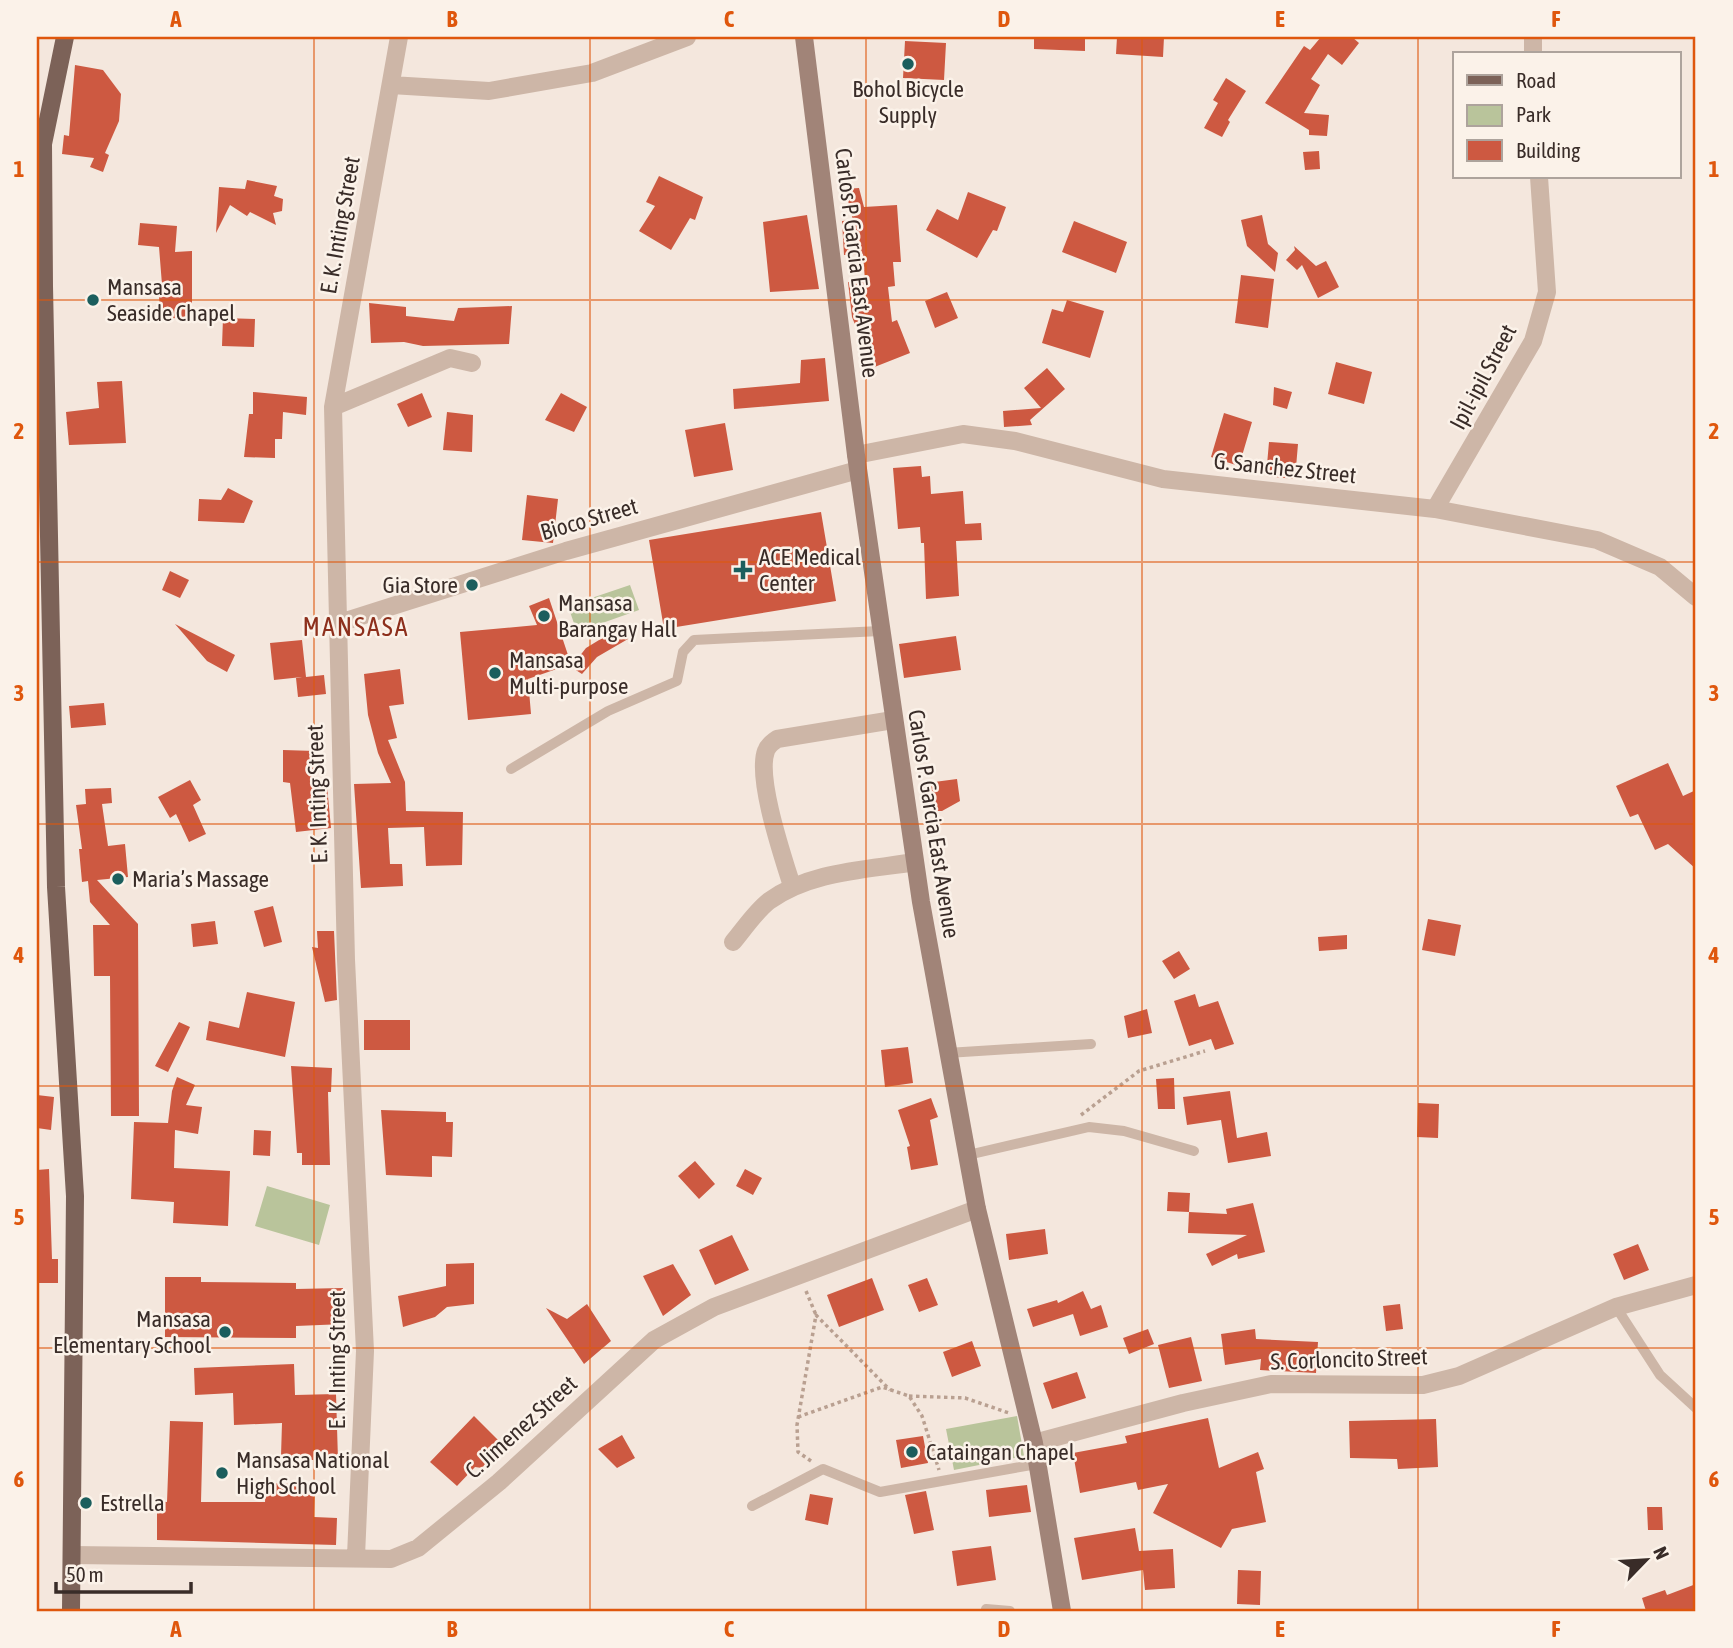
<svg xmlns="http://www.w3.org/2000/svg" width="1733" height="1648" viewBox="0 0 1733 1648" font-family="'Asap Condensed',sans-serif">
<rect width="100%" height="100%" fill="#f4e7dd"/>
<path fill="#b9c49b" d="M630 585 639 610 577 632 568 606Z
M267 1186 330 1205 319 1245 255 1226Z
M1017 1416 1024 1456 954 1470 946 1429Z"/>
<path fill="#cd5941" d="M1034 37H1085V51L1034 49Z
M1117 37H1164L1163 57 1116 54Z
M1321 37H1352L1359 43 1342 65 1328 54 1311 79 1320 85 1304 113 1329 115 1327 136 1309 135V130L1265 103 1304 46 1310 50Z
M905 41 946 43 944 80 903 78Z
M75 65 103 70 121 94 119 121 105 153 109 155 103 172 90 167 94 158 62 154 64 135 69 136Z
M1226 78 1246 91 1228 120 1230 122 1222 137 1204 128 1218 103 1213 100Z
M1319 151 1320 169 1305 170 1303 152Z
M659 176 703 197 695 220 690 218 671 250 639 231 655 206 646 202Z
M247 180 277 186 274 196 283 199 282 211 273 213 276 225 250 212 247 216 230 205 216 233 219 187 245 189Z
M859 188 864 207 897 205 901 262H893L895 286 888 287 892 322 897 320 910 353 872 368 852 317 848 282 865 281 863 254 844 255 842 221 853 220 845 189Z
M968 192 1006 207 997 231 993 230 977 258 926 230 937 209 958 220Z
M807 215 819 289 770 292 763 222Z
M1262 215 1268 244 1278 253 1275 272 1247 246 1241 220Z
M1074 221 1127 242 1116 273 1062 252Z
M140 223 177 226 175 252 192 251V317L161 319 159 297H163L159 247 138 245Z
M1294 246 1316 266 1326 261 1339 287 1318 298 1302 265 1297 270 1286 260 1295 250Z
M1241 275 1274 279 1268 328 1235 323Z
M947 292 958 318 935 328 925 301Z
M1067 300 1104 311 1090 358 1042 343 1052 309 1063 312Z
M369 303 406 307V316L454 321 458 308 512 306 509 344 423 346 404 342 371 343Z
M223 318 255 319 254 347 222 346Z
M825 358 829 401 734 409 733 389 800 383 801 360Z
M1336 362 1372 372 1364 404 1328 394Z
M1047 368 1065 389 1030 420 1032 425 1004 427 1003 411 1041 408 1024 388Z
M122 381 126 443 69 445 66 412 99 408 97 382Z
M1274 387 1292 392 1287 409 1273 405Z
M253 392 307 397 306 415 283 412 282 439H275V458L244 457 249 414H253Z
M422 393 432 417 408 427 397 404Z
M561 393 587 407 574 432 545 420Z
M447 412 473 415 472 452 443 450Z
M1224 413 1252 422 1239 466 1211 457Z
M725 423 733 470 694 477 685 430Z
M1269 442 1298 444 1295 479 1266 476Z
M921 466 922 477 930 476 931 494 963 491 965 524 981 523 982 540 956 541 959 596 926 599 924 543H921L920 527 898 529 893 468Z
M228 488 253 501 244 523 198 521 199 499 221 500Z
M527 495 558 499 553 543 522 540Z
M821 512 836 601 664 629 649 540Z
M170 571 189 580 180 598 162 590Z
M549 598 571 664 528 679 531 714 468 720 460 632 537 625 529 606Z
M175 624 235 655 227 672 207 661Z
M622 626 628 639 597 657 582 674 571 667 586 648Z
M956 636 961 670 904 678 899 644Z
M302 640 306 677 324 675 326 694 298 697 296 678 302 677 274 680 270 643Z
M400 669 404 704 389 706 397 738 388 740 405 782 406 811 463 812 462 865 426 866 424 827 388 828 390 864H402L403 886 361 888 354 784 391 783 378 753 368 715 364 674Z
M104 703 106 725 71 728 69 706Z
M283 750 315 751V787L327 786 331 828 296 832 290 783 283 782Z
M1668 763 1683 796 1696 790V869L1668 844 1655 850 1638 814 1630 817 1616 786Z
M957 779 960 801 942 811H932L922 806 919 784Z
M190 780 201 800 193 805 206 834 189 842 176 814 170 818 158 797Z
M111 788 112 803 102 804 108 846 125 844 128 877 97 880 138 924 139 1116H111L110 976H94L93 925H110L90 902 88 881 82 882 79 849H82L76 805 86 804 85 789Z
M273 906 282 942 264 947 254 911Z
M1428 919 1461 925 1455 956 1422 950Z
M215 921 218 944 193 947 191 924Z
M317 931H334L337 1000 325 1002 312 947 318 948Z
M1347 935V949L1319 951 1318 937Z
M1179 951 1190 969 1174 979 1162 961Z
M247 992 295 1002 285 1057 206 1040 209 1021 239 1028Z
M1195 994 1199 1007 1218 1001 1234 1044 1215 1050 1211 1039 1189 1046 1174 1001Z
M1147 1009 1152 1033 1128 1038 1124 1016Z
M364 1020H410V1050H364Z
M179 1022 190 1027 168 1072 155 1066Z
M908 1047 913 1083 885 1087 881 1050Z
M291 1066 332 1068 331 1092H328L330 1165H302V1153H297Z
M177 1077 195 1085 186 1105 202 1107 198 1134 175 1130 174 1168 230 1171 228 1226 173 1223 174 1202 131 1199 134 1122 168 1123 172 1091Z
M1174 1078 1175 1109H1158L1156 1079Z
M1230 1091 1237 1138 1267 1132 1271 1156 1228 1163 1221 1120 1187 1125 1183 1097Z
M37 1095 54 1097 51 1130 37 1128Z
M931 1098 938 1117 930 1120 938 1165 911 1170 907 1147 910 1146 898 1110Z
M1418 1103 1439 1104 1438 1138 1417 1137Z
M381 1110 446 1112V1122H453L452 1157 432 1156V1177L386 1175Z
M254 1130 271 1131 270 1156 253 1155Z
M695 1161 715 1184 699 1199 678 1176Z
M49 1169 52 1259H58V1283H37V1170Z
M745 1169 762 1178 753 1195 736 1186Z
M1168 1192 1190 1193 1189 1212 1167 1211Z
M1253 1203 1265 1252 1238 1259 1237 1254 1212 1266 1206 1254 1247 1235 1188 1233 1189 1212 1227 1214 1226 1209Z
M1045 1229 1048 1254 1009 1260 1006 1234Z
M732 1235 749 1270 715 1285 699 1250Z
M1638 1244 1649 1270 1624 1280 1613 1254Z
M474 1263V1304L447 1307 435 1317 403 1327 398 1296 446 1286V1264Z
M673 1264 691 1295 663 1316 643 1276Z
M165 1277H201V1282L296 1283V1289L343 1288 344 1324 296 1326V1338L165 1337Z
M872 1278 884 1310 839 1327 827 1295Z
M927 1278 938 1305 919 1312 908 1285Z
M1083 1291 1091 1309 1101 1305 1108 1327 1080 1336 1073 1314 1033 1327 1027 1309 1057 1300 1058 1303Z
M587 1304 611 1341 584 1364 546 1308 567 1319Z
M1400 1304 1403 1329 1386 1331 1383 1306Z
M1148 1329 1154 1344 1129 1354 1123 1338Z
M1255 1329 1256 1339 1318 1342 1316 1373 1260 1370 1261 1359 1225 1365 1221 1334Z
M1191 1337 1202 1381 1169 1388 1158 1345Z
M972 1341 981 1366 952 1377 943 1352Z
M294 1364 295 1395 336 1394 338 1460H308V1456H281L282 1423 234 1425 233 1393 195 1395 194 1368Z
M1077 1372 1086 1398 1052 1409 1043 1383Z
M474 1416 501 1443 482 1468 475 1467 457 1486 430 1462Z
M1208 1418 1219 1468 1258 1452 1264 1469 1256 1472 1266 1522 1232 1529 1221 1548 1153 1513 1168 1484 1138 1490 1136 1482 1080 1493 1073 1453 1127 1443 1125 1436Z
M1436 1419 1438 1467 1398 1469 1397 1459 1350 1458 1349 1421Z
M170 1421 203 1422 201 1502H265L266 1483 315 1485 314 1517 337 1518 336 1545 157 1540V1501L167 1502Z
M622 1435 635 1458 617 1468 598 1449Z
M923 1436 928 1463 901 1468 896 1440Z
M1027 1485 1031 1512 989 1517 986 1490Z
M926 1491 934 1530 914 1534 905 1495Z
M810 1494 833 1498 828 1525 805 1520Z
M1647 1507H1662L1663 1530H1648Z
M1135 1528 1139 1551 1173 1549 1175 1588 1145 1590 1143 1570 1082 1580 1074 1538Z
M991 1546 996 1580 957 1586 952 1551Z
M1238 1570 1261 1571 1260 1605 1237 1604Z
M1696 1584V1611H1646L1642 1598 1665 1590 1667 1595Z"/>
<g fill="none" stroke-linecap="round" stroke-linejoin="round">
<path stroke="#b9a091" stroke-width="3.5" stroke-dasharray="3.5 3.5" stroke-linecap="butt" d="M1081 1115 1139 1071 1205 1051
M806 1291 816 1315
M909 1396 965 1398 1009 1413
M798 1417 882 1387 909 1396 922 1416 939 1470
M811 1461 798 1452 797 1425 816 1315 890 1390"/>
<path stroke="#cdb6a7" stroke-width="10" d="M511 769 608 711 677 681 683 652 694 640 880 631
M947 1053 1091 1044
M968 1155 1089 1127 1124 1131 1194 1151
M1616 1307 1660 1375 1696 1408
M752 1506 823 1469 880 1492 1037 1464
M986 1609 1010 1611"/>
<path stroke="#cdb6a7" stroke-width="18" d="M1533 37V54
M391 85 489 91 592 73 687 37
M333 407 450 358 472 363
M856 455 963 434 1015 441 1163 479 1435 509 1597 540 1660 567 1696 597
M1435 509 1533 341 1547 292 1539 177
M336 624 566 551 858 470
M792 886C783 857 756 778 766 751 768 745 772 743 777 739L893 720
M733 942C744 929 755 912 769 901 810 871 866 870 915 862
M1034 1443 1183 1403 1271 1384 1423 1385 1459 1376 1616 1307 1696 1285
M72 1555 391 1559 418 1548 499 1482 654 1340 714 1307 977 1209
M356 1556 365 1351 346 960 333 407 399 37"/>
<path stroke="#a18478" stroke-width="18" d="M804 37 856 455 921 902 977 1209 1034 1443 1062 1611"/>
<path stroke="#7c6258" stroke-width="18" d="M65 37 43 144 44 286 56 887 75 1196 71 1611"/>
</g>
<path fill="none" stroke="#df570d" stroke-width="2" stroke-opacity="0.55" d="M314 37V1611M590 37V1611M866 37V1611M1142 37V1611M1418 37V1611M37 300H1696M37 562H1696M37 824H1696M37 1086H1696M37 1348H1696"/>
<g fill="#1b5e5d" stroke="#fbf2e9" stroke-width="2.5">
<circle cx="908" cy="64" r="7"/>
<circle cx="93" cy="300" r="7"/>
<path d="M739.5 559.5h7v7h7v7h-7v7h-7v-7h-7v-7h7z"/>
<circle cx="472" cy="585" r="7"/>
<circle cx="544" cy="616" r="7"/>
<circle cx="495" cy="673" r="7"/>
<circle cx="118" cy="879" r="7"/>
<circle cx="225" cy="1332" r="7"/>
<circle cx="912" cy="1452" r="7"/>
<circle cx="222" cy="1473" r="7"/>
<circle cx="86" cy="1503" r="7"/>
</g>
<g text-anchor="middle" stroke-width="5" stroke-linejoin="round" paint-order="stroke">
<g font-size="23" fill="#392c28" stroke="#fbf2e9" text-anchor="start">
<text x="908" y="97" text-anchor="middle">Bohol Bicycle<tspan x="908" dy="26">Supply</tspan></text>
<text x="107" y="295">Mansasa<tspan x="107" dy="26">Seaside Chapel</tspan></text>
<text x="759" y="565">ACE Medical<tspan x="759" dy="26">Center</tspan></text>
<text x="458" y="593" text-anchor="end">Gia Store</text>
<text x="558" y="611">Mansasa<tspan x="558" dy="26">Barangay Hall</tspan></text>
<text x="509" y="668">Mansasa<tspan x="509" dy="26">Multi-purpose</tspan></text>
<text x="132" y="887">Maria’s Massage</text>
<text x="211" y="1327" text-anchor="end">Mansasa<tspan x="211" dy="26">Elementary School</tspan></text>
<text x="926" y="1460">Cataingan Chapel</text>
<text x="236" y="1468">Mansasa National<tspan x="236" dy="26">High School</tspan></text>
<text x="100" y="1511">Estrella</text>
</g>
<g font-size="23" fill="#392c28" stroke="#fbf2e9">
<text transform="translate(340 225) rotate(-80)" y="8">E. K. Inting Street</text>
<text transform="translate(857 263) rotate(83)" y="8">Carlos P. Garcia East Avenue</text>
<text transform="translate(1483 377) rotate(-62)" y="8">Ipil-ipil Street</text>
<text transform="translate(1285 468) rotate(6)" y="8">G. Sanchez Street</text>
<text transform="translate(589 519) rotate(-16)" y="8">Bioco Street</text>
<text transform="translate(317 794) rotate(-92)" y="8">E. K. Inting Street</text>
<text transform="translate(934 824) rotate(81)" y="8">Carlos P. Garcia East Avenue</text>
<text transform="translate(1349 1359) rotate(-2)" y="8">S. Corloncito Street</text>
<text transform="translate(337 1360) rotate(-90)" y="8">E. K. Inting Street</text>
<text transform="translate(521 1427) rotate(-42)" y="8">C. Jimenez Street</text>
</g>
<g font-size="26" letter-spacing="2" fill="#8d2f1c" stroke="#fbf2e9">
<text x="356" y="636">MANSASA</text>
</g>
</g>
<rect width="1733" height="1648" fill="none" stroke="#fbf2e9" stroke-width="77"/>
<rect x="1453" y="52" width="228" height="126" fill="#fbf2e9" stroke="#ada39c" stroke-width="2"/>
<rect x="1467" y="75" width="35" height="10" fill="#7c6258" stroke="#ada39c" stroke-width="2"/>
<text x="1516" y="88" font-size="21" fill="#392c28">Road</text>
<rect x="1467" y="105" width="35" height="21" fill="#b9c49b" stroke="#ada39c" stroke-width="2"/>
<text x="1516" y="122" font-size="21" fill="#392c28">Park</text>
<rect x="1467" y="140" width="35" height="21" fill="#cd5941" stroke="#ada39c" stroke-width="2"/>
<text x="1516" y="158" font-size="21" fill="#392c28">Building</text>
<g transform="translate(1646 1560) rotate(65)" stroke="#fbf2e9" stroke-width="5" paint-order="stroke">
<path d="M0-5L12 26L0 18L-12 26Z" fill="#392c28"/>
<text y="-10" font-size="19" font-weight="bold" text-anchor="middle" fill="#392c28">N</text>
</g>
<path d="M56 1582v10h135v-10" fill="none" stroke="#392c28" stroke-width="3.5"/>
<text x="66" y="1582" font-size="21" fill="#392c28" stroke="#fbf2e9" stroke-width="5" paint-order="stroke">50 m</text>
<rect x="38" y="38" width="1656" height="1572" fill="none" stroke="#df570d" stroke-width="2.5"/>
<g font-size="23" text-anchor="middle" font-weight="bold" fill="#df570d">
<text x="176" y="27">A</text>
<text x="452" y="27">B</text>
<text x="729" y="27">C</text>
<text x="1004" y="27">D</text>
<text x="1280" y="27">E</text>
<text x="1556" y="27">F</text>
<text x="19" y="177">1</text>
<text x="1714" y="177">1</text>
<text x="19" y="439">2</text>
<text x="1714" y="439">2</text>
<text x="19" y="701">3</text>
<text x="1714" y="701">3</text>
<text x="19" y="963">4</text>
<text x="1714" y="963">4</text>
<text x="19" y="1225">5</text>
<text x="1714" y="1225">5</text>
<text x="19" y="1487">6</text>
<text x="1714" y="1487">6</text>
<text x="176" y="1637">A</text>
<text x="452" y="1637">B</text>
<text x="729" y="1637">C</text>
<text x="1004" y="1637">D</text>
<text x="1280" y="1637">E</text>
<text x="1556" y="1637">F</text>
</g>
</svg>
